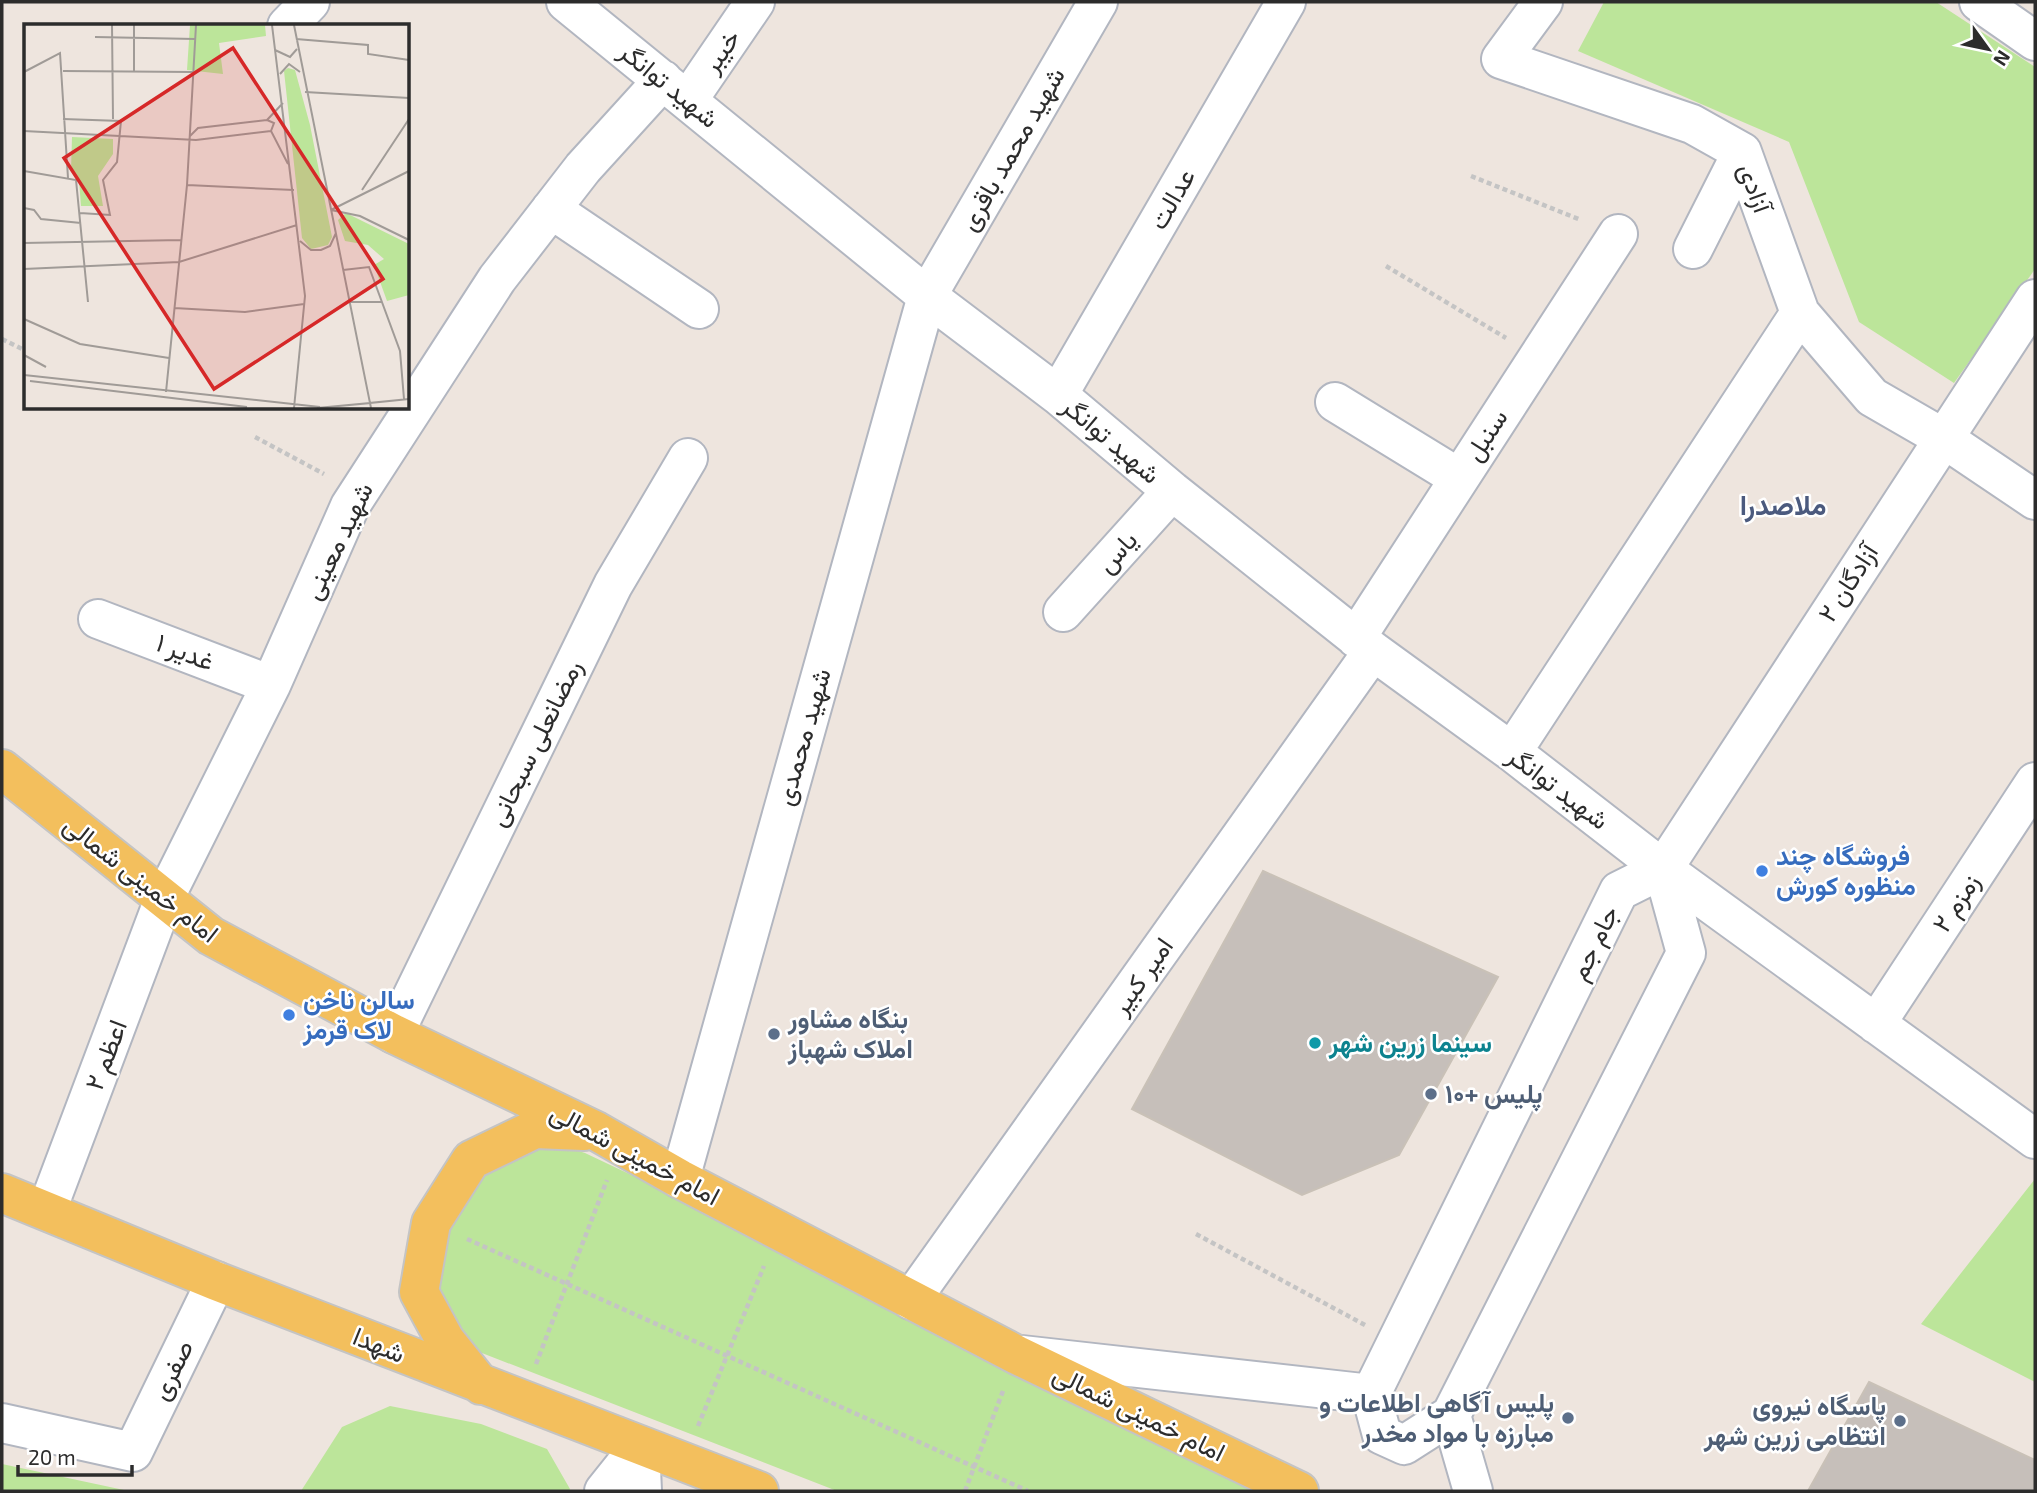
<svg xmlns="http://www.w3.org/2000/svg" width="2037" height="1493" viewBox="0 0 2037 1493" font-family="'Exo 2',Vazirmatn,sans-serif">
<rect width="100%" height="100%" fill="#eee5de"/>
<path fill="#bce59a" d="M1604 2H1936L2035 67V269L1954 383 1859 322 1789 142 1578 51Z
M554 1143 585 1153 682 1199 1253 1491H837L464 1346 432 1290 443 1227 478 1170Z
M2035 1179V1382L1921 1324Z
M390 1406 481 1424 547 1449 570 1489 569 1491H301L342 1427Z
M2 1464 124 1490V1491H2Z"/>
<path fill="#c6bfba" stroke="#c9c1b7" stroke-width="2" d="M1263 871 1498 977 1399 1155 1302 1195 1132 1109Z
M1869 1382 2035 1460V1491H1808Z"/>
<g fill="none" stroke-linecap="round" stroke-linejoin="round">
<g stroke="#b2b6c0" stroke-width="42">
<path id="minor" d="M566 2 927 296 1058 395 1172 491 1373 651 1512 752 1663 869 2035 1139
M1543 2 1501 59 1692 124 1742 152 1800 313 1872 397 1943 438 2035 500
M1979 2 2035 41
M287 26 310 2
M688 100 755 2
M551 209 699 309
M1693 249 1742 152
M1058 395 1286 2
M1335 402 1459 478
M1063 612 1172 491
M98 619 271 685
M1356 638 1618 234
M1512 752 1800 313
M1876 1024 2035 782
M394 1034 613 585 688 458
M680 1179 927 296 1098 2
M47 1210 164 899 271 685 350 506 497 279 583 168 663 80
M911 1300 1373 651
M1022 1355 1371 1394
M1371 1394 1619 891 1663 869 2035 299
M1371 1394 1382 1435 1404 1445 1451 1415
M1451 1415 1686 953 1663 869
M1451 1415 1473 1491
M2 1423 133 1452 216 1281
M640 1446 642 1491
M604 1491 640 1446"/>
</g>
<g stroke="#c4c4c4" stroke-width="42">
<path id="major" d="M2 769 211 936 394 1034 596 1131 680 1179 1017 1355 1299 1491
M2 1193 216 1281 759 1491
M481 1385 445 1340 419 1292 431 1223 471 1160 535 1129 584 1131"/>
</g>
<path stroke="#c4c4c4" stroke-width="4.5" stroke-dasharray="5 3.5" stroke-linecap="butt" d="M1471 176 1581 220
M1386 266 1506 338
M2 339 26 351
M255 437 324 474
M1196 1234 1365 1325
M467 1239 1028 1491
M536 1364 607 1180
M698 1426 764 1266
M965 1491 1003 1391"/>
<use href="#minor" stroke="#fff" stroke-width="38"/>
<use href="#major" stroke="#f3bf5d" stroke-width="38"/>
</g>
<g fill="#3f7fe0" stroke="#fff" stroke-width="2.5">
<circle cx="1762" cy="871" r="7"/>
<circle cx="289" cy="1015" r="7"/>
</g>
<g fill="#5c6f8a" stroke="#fff" stroke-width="2.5">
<circle cx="774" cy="1034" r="7"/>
<circle cx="1431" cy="1094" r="7"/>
<circle cx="1568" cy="1418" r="7"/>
<circle cx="1900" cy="1421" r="7"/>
</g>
<circle fill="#0f9aa8" stroke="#fff" stroke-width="2.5" cx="1315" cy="1043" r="7"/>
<g text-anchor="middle" stroke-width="5" stroke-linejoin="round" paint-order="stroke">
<g font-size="26" fill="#2c2c2c" stroke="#fff">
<text transform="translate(721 51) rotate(-55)" y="9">خیبر</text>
<text transform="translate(669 85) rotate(39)" y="9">شهید توانگر</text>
<text transform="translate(1012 149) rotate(-60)" y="9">شهید محمد باقری</text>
<text transform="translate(1755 188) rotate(70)" y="9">آزادی</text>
<text transform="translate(1172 199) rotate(-60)" y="9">عدالت</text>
<text transform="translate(1486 435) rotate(-57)" y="9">سنبل</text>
<text transform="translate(1111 440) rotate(40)" y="9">شهید توانگر</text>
<text transform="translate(338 541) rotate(-64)" y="9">شهید معینی</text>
<text transform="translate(1117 552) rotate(-48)" y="9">یاس</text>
<text transform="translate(1848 583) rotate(-57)" y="9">آزادگان ۲</text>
<text transform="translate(185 652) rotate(21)" y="9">غدیر ۱</text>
<text transform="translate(803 737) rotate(-74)" y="9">شهید محمدی</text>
<text transform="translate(535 743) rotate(-64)" y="9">رمضانعلی سبحانی</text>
<text transform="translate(1558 788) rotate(37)" y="9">شهید توانگر</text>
<text transform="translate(141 879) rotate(38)" y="9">امام خمینی شمالی</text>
<text transform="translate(1956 903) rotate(-57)" y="9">زمزم ۲</text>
<text transform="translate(1594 943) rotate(-64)" y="9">جام جم</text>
<text transform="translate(1142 976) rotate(-55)" y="9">امیر کبیر</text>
<text transform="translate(106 1055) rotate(-69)" y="9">اعظم ۲</text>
<text transform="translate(635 1154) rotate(28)" y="9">امام خمینی شمالی</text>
<text transform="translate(379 1345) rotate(22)" y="9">شهدا</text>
<text transform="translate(172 1370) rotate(-64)" y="9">صفری</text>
<text transform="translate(1139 1413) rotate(26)" y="9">امام خمینی شمالی</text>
</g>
<g font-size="26" font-weight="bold" fill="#366cbe" stroke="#fff" text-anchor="start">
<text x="1776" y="865">فروشگاه چند<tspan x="1776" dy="30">منظوره کورش</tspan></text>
<text x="303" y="1009">سالن ناخن<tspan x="303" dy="30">لاک قرمز</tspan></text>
</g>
<g font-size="26" font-weight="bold" fill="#4e5e75" stroke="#fff" text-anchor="start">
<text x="788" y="1028">بنگاه مشاور<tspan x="788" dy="30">املاک شهباز</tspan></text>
<text x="1445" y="1103">پلیس +۱۰</text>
<text x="1554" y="1412" text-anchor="end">پلیس آگاهی اطلاعات و<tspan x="1554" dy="30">مبارزه با مواد مخدر</tspan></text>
<text x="1886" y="1415" text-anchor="end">پاسگاه نیروی<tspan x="1886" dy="30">انتظامی زرین شهر</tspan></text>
</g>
<g font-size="26" font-weight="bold" fill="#0d838f" stroke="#fff" text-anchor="start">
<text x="1329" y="1052">سینما زرین شهر</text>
</g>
<g font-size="28" font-weight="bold" fill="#4b5a7e" stroke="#fff">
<text x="1783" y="515">ملاصدرا</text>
</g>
</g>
<g transform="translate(24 24)">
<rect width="385" height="385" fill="#eee5de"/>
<path d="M166 1H241L242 12 195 19 199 50 163 46ZM264 44 271 46 286 101 308 213 304 221 287 225 278 214 260 47ZM48 113 89 115V130L74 152 79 182H57L55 156 47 147ZM322 189 385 220V271L363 277 350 241 360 235 344 221 321 217 314 196Z" fill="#bce59a"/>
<path fill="none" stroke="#a09b97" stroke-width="2" d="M88 1 89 95M110 1V48M248 1 281 272 270 384M270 1 346 379 293 384M71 13 171 15M272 15 344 21V30L385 36M251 26 266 33 273 25M39 47 169 48M0 48 36 29 44 154M256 50 265 40 276 48M281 68 385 74M39 95 97 97 93 138 79 156 86 191 56 189M243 96 250 99 247 107 264 140M243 96 259 79M0 107 172 116 247 107M166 112 174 104 243 96M0 147 52 156 64 278M163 161 270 166M338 166 385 95M0 184 10 186 17 195 57 199M307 186 385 147M307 186 336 192 385 216M276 217 287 226H297L306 222 312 209M0 219 157 216M0 245 155 238 273 201M319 246 345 243 376 327 380 375M325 278H358M150 284 221 288 280 280M0 295 56 320 145 334M0 331 22 343M0 351 296 383M6 357 223 383M142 368 163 161 172 1M347 384 346 379 385 375"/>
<path fill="#d62828" fill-opacity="0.15" stroke="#d62828" stroke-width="3.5" d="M209 24 359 255 190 365 40 134Z"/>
<rect width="385" height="385" fill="none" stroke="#2c2c2c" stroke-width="3.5"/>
</g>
<rect width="2037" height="1493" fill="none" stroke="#2c2c2c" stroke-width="7"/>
<g transform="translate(1988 49) rotate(123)" stroke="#ffffff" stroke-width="5" paint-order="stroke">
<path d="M0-5L12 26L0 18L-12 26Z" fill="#2c2c2c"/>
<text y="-10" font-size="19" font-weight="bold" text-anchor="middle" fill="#2c2c2c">N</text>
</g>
<path d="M18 1465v10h114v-10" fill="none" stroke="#2c2c2c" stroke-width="3.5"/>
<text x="28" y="1465" font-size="21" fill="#2c2c2c" stroke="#ffffff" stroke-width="5" paint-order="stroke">20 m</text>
</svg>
